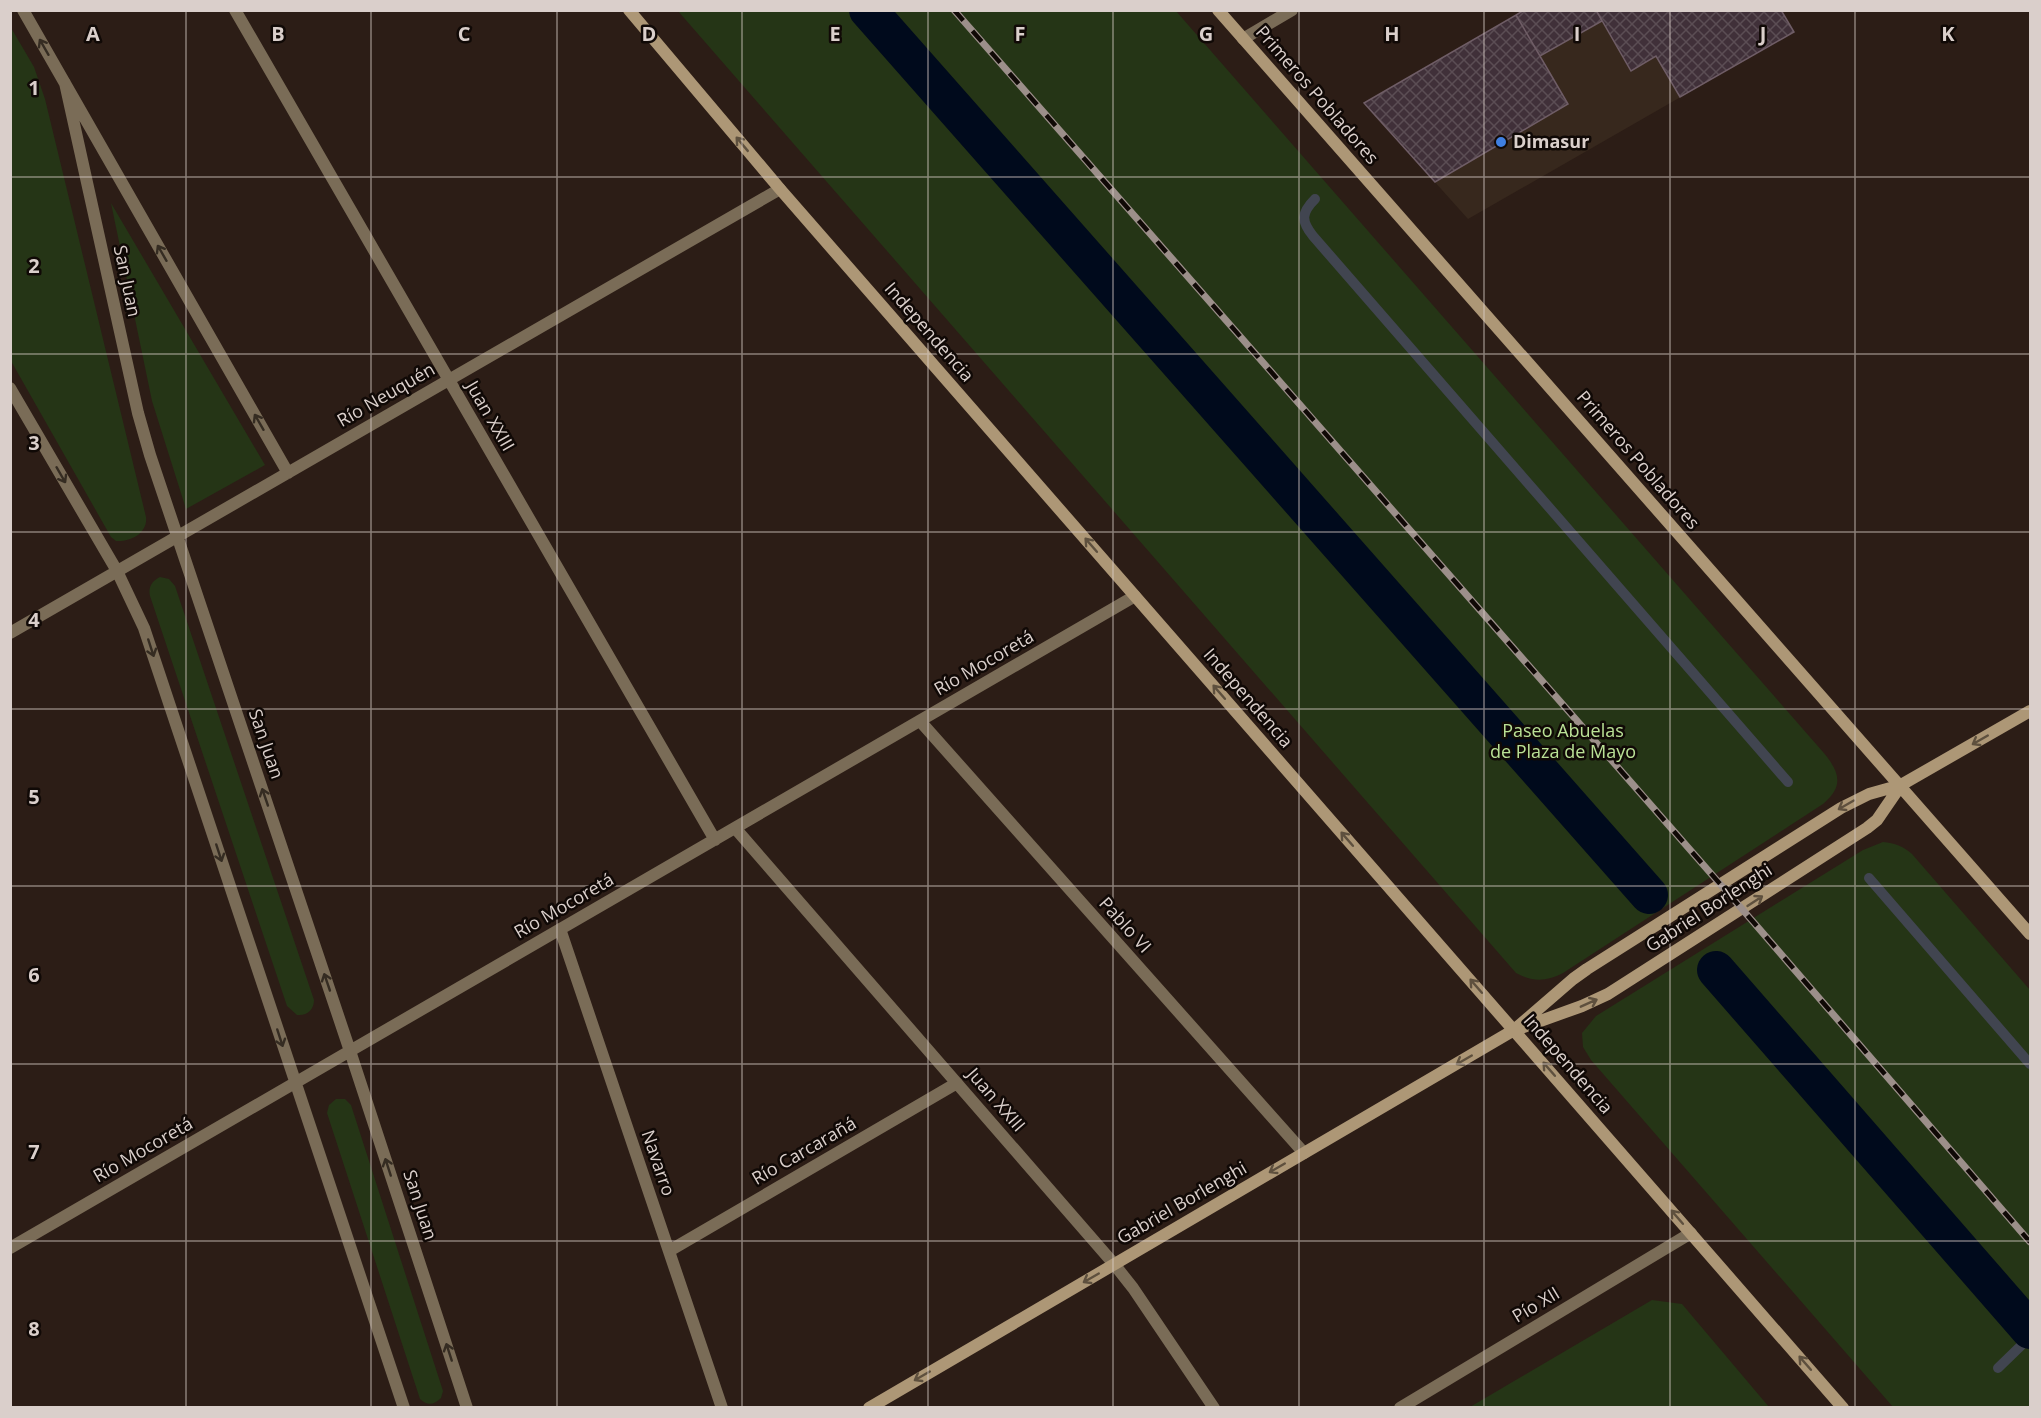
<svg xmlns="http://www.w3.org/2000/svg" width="2041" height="1418" viewBox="0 0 2041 1418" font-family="'Open Sans',sans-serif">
<defs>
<pattern id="building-cross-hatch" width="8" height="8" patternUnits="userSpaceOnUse" patternTransform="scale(1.5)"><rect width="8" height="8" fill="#403039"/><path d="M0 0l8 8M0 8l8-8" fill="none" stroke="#5b4d54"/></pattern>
</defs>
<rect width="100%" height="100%" fill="#2c1d16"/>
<path fill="#37281d" d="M1524 11H1781L1794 32 1468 219 1364 103Z"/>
<path fill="#253516" d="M678 11H1176L1823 752C1839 771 1845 786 1823 804L1563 973C1546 982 1532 982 1516 973Z
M10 26 34 67 45 99 146 517C148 533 131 542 116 541L111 537 11 361Z
M111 203 265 465 186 509 152 401Z
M160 577 169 579 175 586 314 1000C314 1010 307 1016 297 1015L287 1006 150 596C148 587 152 581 160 577Z
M1883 842C1895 843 1903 846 1912 854L2030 990V1407H1893L1591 1060 1583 1047 1582 1033 1596 1016 1863 850Z
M336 1099H345L351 1105 443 1391 441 1398C434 1405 427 1406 420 1399L327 1113 329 1105Z
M1652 1300 1682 1304 1769 1407H1470Z"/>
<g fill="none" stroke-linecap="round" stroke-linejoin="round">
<path stroke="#414550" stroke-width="10" d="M1315 199C1301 213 1301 221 1313 236L1788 782
M1869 878 2030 1064
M1998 1368 2030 1337"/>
<path stroke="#000a1c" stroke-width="38" d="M868 10 1649 895
M1716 970 2030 1330"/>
</g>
<path fill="url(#building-cross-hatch)" stroke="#6f5d66" stroke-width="1.5" d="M1524 10H1596L1602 21 1540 56 1516 15Z
M1596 10H1781L1794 32 1680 97 1656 56 1631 71Z
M1516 15 1568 104 1435 182 1364 103Z"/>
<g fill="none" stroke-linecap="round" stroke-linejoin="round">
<path stroke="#7a6c57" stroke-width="12" d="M1243 39 1292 10"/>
<path stroke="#7a6c57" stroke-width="12" d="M23 10 288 473
M235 10 715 840
M65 83 138 413 150 455 350 1051 467 1408
M10 388 117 571 144 628 404 1408
M10 633 780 189
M920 721 1304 1153
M735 828 1114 1264 1133 1288 1214 1408
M560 929 722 1408
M10 1248 1135 596
M669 1251 957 1083
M1400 1408 1691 1233"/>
<path stroke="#ad9776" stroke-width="12" d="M629 10 780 189 1843 1408
M1218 10 2030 934
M1521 1028 1582 1006 1608 994 1867 828 1877 820 1901 785
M869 1408 1514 1030 1573 979 1587 969 1841 808 1869 794 1901 785 2030 711"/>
<g stroke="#9c8f8a" stroke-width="7">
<path id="rail" d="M954 10 1742 909 2030 1242"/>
</g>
<use href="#rail" stroke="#100906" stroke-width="4.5" stroke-dasharray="14" stroke-linecap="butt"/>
</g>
<defs><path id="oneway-shaft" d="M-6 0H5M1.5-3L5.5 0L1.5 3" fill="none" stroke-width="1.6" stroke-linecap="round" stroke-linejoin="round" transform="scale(1.5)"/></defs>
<g stroke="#352c22">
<use href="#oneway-shaft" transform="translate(44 47) rotate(-120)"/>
<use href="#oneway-shaft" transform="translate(162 253) rotate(-120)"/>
<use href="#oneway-shaft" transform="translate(259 422) rotate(-120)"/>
<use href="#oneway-shaft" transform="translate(61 475) rotate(60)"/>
<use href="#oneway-shaft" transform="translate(151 648) rotate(72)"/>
<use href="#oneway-shaft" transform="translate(265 797) rotate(-109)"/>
<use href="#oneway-shaft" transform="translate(219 853) rotate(72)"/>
<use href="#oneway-shaft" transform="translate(327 982) rotate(-109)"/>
<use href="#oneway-shaft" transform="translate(280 1038) rotate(72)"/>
<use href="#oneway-shaft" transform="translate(388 1167) rotate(-108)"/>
<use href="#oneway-shaft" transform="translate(449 1352) rotate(-108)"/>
</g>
<g stroke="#5e503e">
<use href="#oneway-shaft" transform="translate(742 144) rotate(-130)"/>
<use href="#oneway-shaft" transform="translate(1091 545) rotate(-131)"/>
<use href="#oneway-shaft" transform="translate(1219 692) rotate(-131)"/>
<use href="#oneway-shaft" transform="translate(1980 740) rotate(150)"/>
<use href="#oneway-shaft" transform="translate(1846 805) rotate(150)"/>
<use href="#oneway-shaft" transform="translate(1347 839) rotate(-131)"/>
<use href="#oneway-shaft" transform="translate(1755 901) rotate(-33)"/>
<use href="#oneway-shaft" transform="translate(1476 986) rotate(-131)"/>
<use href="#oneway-shaft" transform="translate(1589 1003) rotate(-24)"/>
<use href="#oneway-shaft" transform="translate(1464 1060) rotate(150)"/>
<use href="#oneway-shaft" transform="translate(1549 1069) rotate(-131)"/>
<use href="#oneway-shaft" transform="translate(1277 1168) rotate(150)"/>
<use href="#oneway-shaft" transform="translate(1677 1217) rotate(-131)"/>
<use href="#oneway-shaft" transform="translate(1091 1278) rotate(150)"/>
<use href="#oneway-shaft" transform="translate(1805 1363) rotate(-131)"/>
<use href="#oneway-shaft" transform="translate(922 1376) rotate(150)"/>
</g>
<path fill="none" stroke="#dacfcb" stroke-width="1.5" stroke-opacity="0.55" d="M186 10V1408M371 10V1408M557 10V1408M742 10V1408M928 10V1408M1113 10V1408M1299 10V1408M1484 10V1408M1670 10V1408M1855 10V1408M10 177H2030M10 354H2030M10 532H2030M10 709H2030M10 886H2030M10 1064H2030M10 1241H2030"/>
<circle fill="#3f7fe0" stroke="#100906" stroke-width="2" cx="1501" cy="142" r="6"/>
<g text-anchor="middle" stroke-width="5" stroke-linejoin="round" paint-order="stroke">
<g font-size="18" fill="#dacfcb" stroke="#100906">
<text transform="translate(1317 95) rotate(49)" y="6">Primeros Pobladores</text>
<text transform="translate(127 281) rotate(78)" y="6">San Juan</text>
<text transform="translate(929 332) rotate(49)" y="6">Independencia</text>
<text transform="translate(386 395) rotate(-30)" y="6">Río Neuquén</text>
<text transform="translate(490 416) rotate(60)" y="6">Juan XXIII</text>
<text transform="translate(1638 460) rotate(49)" y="6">Primeros Pobladores</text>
<text transform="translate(984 663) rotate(-30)" y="6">Río Mocoretá</text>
<text transform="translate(1248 698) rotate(49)" y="6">Independencia</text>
<text transform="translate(266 744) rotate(71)" y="6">San Juan</text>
<text transform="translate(564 906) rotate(-30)" y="6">Río Mocoretá</text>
<text transform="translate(1709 908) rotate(-33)" y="6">Gabriel Borlenghi</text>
<text transform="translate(1125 925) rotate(48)" y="6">Pablo VI</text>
<text transform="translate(1568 1064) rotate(49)" y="6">Independencia</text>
<text transform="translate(996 1100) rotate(49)" y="6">Juan XXIII</text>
<text transform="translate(143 1150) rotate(-30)" y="6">Río Mocoretá</text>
<text transform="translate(804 1151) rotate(-30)" y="6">Río Carcarañá</text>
<text transform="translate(658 1163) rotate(71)" y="6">Navarro</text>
<text transform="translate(1182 1203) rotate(-30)" y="6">Gabriel Borlenghi</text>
<text transform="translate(420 1205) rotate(72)" y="6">San Juan</text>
<text transform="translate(1536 1305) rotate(-31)" y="6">Pío XII</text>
</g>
<g font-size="18" font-weight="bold" fill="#dacfcb" stroke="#100906" text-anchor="start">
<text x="1513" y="148">Dimasur</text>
</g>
<g font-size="18" fill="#bae196" stroke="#100906">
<text x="1563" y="737">Paseo Abuelas<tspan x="1563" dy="21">de Plaza de Mayo</tspan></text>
</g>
</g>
<g font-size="20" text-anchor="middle" font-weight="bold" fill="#dacfcb" stroke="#100906" stroke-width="5" stroke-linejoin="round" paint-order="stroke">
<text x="93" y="41">A</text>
<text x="278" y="41">B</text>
<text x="464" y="41">C</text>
<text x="649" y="41">D</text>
<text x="835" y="41">E</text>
<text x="1020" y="41">F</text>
<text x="1206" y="41">G</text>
<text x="1392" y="41">H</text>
<text x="1577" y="41">I</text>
<text x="1763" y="41">J</text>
<text x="1948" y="41">K</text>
<text x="34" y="95">1</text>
<text x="34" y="273">2</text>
<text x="34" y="450">3</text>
<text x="34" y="627">4</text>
<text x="34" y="804">5</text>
<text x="34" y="982">6</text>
<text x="34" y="1159">7</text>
<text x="34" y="1336">8</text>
</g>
<rect width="2041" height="1418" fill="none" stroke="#dacfcb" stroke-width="24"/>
</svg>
